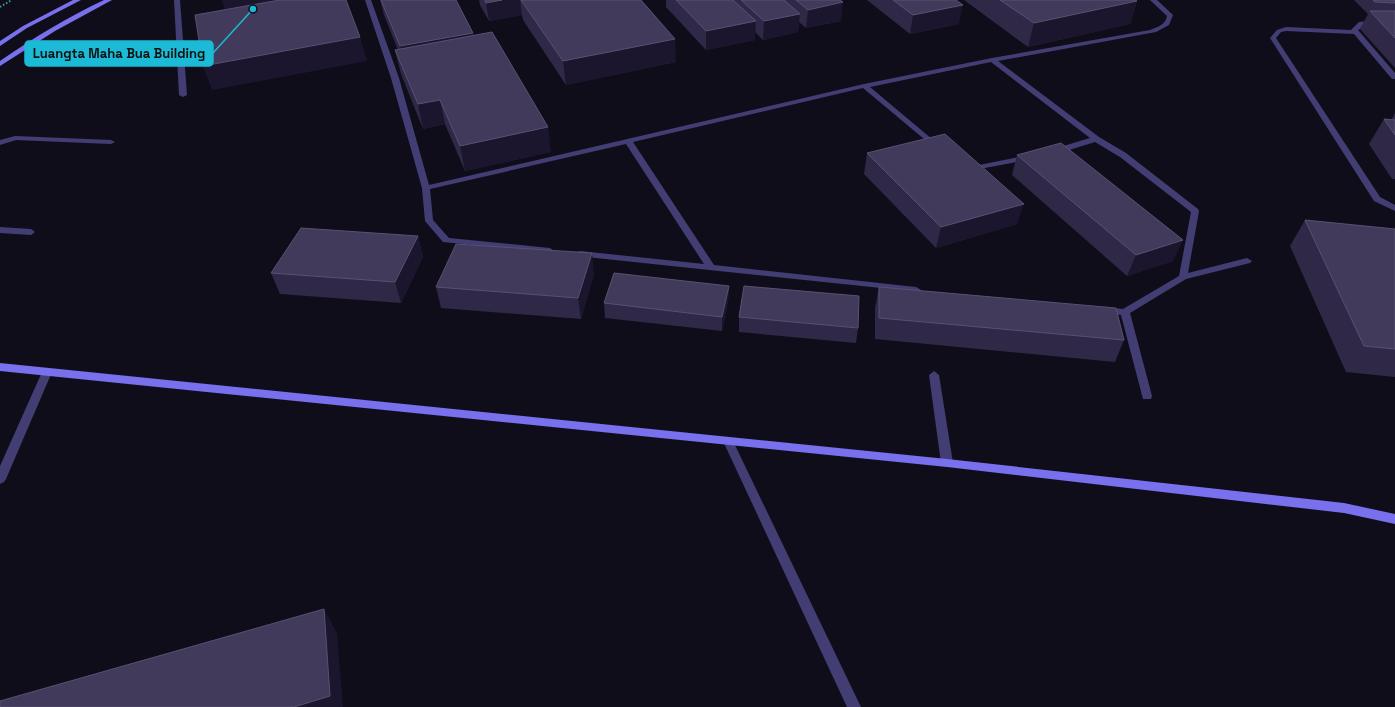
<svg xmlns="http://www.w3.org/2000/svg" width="1395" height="707" viewBox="0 0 1395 707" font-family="'Space Grotesk',sans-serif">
<rect width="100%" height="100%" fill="#100d1a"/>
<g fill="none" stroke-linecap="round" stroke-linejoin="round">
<path stroke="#3b9f9e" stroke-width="2" stroke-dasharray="1.5 2" stroke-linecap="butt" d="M0 7 12 0"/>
<path fill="#423e74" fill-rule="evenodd" d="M174 0H180L187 95 183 97 179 95Z
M365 0H371L399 78 429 185 864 84 992 58 1150 30C1157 27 1166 25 1167 16L1150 0H1157L1173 15 1169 25 1156 32 998 61 1099 137 1126 153 1198 209 1199 211 1188 273 1247 258 1252 261 1250 263 1186 279 1130 313 1152 396 1151 399H1143L1121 315 1105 313 1100 310 1105 307 1123 309 1179 276 1191 212 1120 157 1095 142 1069 150 1074 154 1073 156H1067L1060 151V147L1090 138 991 62 870 87 939 145 940 147 936 149 863 88 633 142 714 265 916 287 921 290 919 292 577 256 576 254 577 252 580 251 704 264 626 144 430 189 433 220 449 238 550 248 554 251 553 253 443 242 425 221 422 188 391 78Z
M1379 20 1395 22V26L1367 25 1358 30 1395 73V79H1392L1354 34 1286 31 1281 32 1276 38 1380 197 1395 205V211L1374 201 1270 38 1277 30 1286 27 1351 30 1359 22Z
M15 136 111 140 115 142 111 144 16 140 0 145V140Z
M1030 155H1033V159L969 171 965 169 969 167Z
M47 368 52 372 6 479 4 482 0 484V466L42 372Z
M934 371 939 375 953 463 951 466 947 467 943 466 941 463 929 375Z"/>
<path fill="#423e74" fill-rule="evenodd" d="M0 227 31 229 35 232 31 235 0 233Z
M728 437 732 438 733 441 861 707H847L723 441 724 438Z"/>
<path fill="#7970ed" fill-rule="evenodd" d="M73 0H81L27 28 0 46V41L23 26Z
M104 0H112L55 31 0 66V61C33 38 68 17 104 0Z
M0 363 947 459 1344 503 1395 514V524L1344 513 947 467 0 371Z"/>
</g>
<path fill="#2f2846" d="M380 0H456L474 35 551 152 465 171 445 124 423 129 401 74 395 50H398L384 15Z
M479 0H641L676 62 566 85 523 20 522 15 489 21 480 5Z
M666 0H840L841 21 806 28 799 22 798 32 763 40 755 32V40L706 50 666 7Z
M867 0H956L959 24 910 34Z
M964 0H1135L1137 1 1130 24 1028 47Z
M1354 0H1395V68L1360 29 1368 14Z
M1395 113V179H1392L1369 144 1384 119 1391 120Z
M867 153 1017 224 936 248 864 174Z
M1017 155 1173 261 1127 276 1012 175Z
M1305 220 1395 229V377L1346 372 1290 246Z
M418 236 423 257 401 303 280 294 271 273Z
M594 274 581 319 441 308 436 287Z
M729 286 728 301 722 331 605 318 604 303Z
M879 287 1124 340 1115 362 875 339V308Z
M739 317 858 328 856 343 739 332Z"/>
<path fill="#1b162d" d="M222 0H333L228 18Z
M502 0H520L522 15 489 21 486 3Z
M1137 1 1130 24 1028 47 1034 23Z
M843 2 841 21 806 28 808 10Z
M963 5 959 24 910 34 913 15Z
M800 14 798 32 763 40 764 21Z
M756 21 755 40 706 50V31Z
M473 33 477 52 404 65 400 46Z
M360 37 367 61 212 90 203 66Z
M675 39 676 62 566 85 563 61Z
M440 100 445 124 423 129 418 104Z
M548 127 551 152 465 171 460 146Z
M1024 204 1017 224 936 248 941 227Z
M418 236 423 257 401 303 395 282Z
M1183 240 1173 261 1127 276 1136 255Z
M592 253 594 274 581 319 578 298Z
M729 286 728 301 722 331V317Z
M324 609 337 633 343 707H294Z"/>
<path fill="#413a5a" stroke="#585173" d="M280 0H346L360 37 203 66 195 15Z
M381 0H456L473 33 400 46Z
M485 0H502L486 3Z
M521 0H641L675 39 563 61Z
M676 0H733L756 21 706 31Z
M741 0H784L800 14 764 21Z
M796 0H840L843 2 808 10Z
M893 0H956L963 5 913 15Z
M1000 0H1135L1137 1 1034 23Z
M1373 0H1395V3L1375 2Z
M1370 11H1395V38Z
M492 32 548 127 460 146 440 100 418 104 395 50Z
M1384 119 1395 120V135Z
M945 134 1024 204 941 227 867 153Z
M1061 143 1183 240 1136 255 1017 155Z
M1305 220 1395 229V349L1364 346Z
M301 228 418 236 395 282 271 273Z
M456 244 592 253 578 298 436 287Z
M614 273 729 286 722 317 604 303Z
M744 286 859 296 858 328 739 317Z
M879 287 1116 308 1124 340 879 318Z
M324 609 330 696 294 707H0V701Z"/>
<path fill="none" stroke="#1bbad6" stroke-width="1.5" d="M253 9L213 53"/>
<circle fill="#1bbad6" stroke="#100d1a" stroke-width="1.5" cx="253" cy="9" r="4"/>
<rect fill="#1bbad6" stroke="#1bbad6" stroke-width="1.5" x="25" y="41" width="188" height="25" rx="4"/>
<g font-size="13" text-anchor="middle" font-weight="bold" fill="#111">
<text x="119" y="58">Luangta Maha Bua Building</text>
</g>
</svg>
